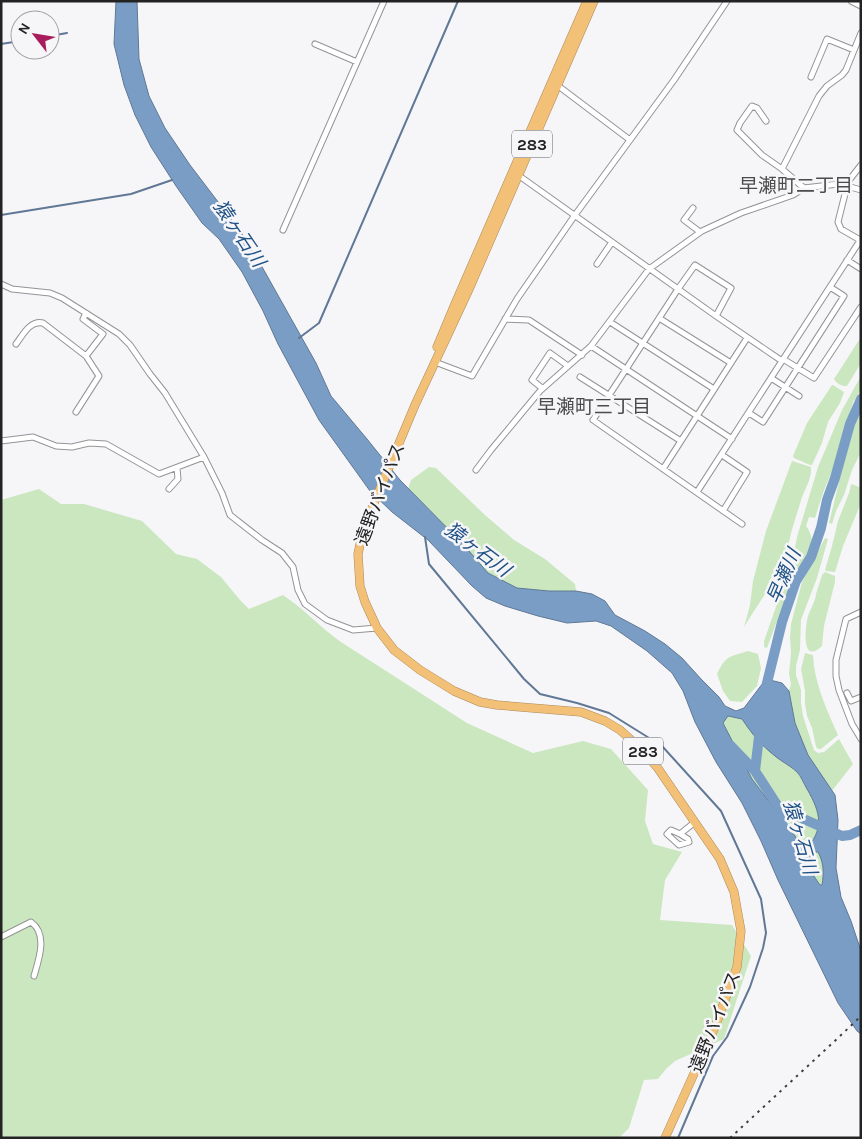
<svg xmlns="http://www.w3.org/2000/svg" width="862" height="1139" viewBox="0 0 862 1139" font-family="Karla,'Noto Sans JP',sans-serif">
<rect width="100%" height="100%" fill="#f6f6f9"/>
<path fill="#cbe7bf" d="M861 337V363L847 386C842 387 836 383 834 379Z
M861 376V390L853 402 840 451 823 493 815 518 809 517 806 526C810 531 813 539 811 544 808 557 799 567 793 579 783 602 776 625 767 648L764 647V641L792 561 797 537 818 467 842 410Z
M832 385H833L844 392 840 403 828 422 822 443 812 465H810L794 458 793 456 807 423Z
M861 410V452L852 470 844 495 836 511 832 524 829 523 851 433Z
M792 461 811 467V473L809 481 802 497 791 533 785 560 779 573 754 611 744 627 750 605 753 581 766 531Z
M429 467 436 468 486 516 514 540 545 559 575 584 576 591H549L517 588 488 573 463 544 408 489 411 480Z
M852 484 861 488V503L843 546 835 572 826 571 825 570 832 546 838 521 849 493 851 485Z
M39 489 61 504H84L142 521 176 554 197 559 221 577 240 600 249 609 283 595C304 609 321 628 341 642L467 723 533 753 583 741 611 749 648 790 645 821 653 844 682 852 665 880 660 920 732 925 751 956 724 1039 675 1061 666 1069 658 1079 644 1080 629 1128 619 1138H1V500Z
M825 538 828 539 817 578 801 620 800 650 796 666V675L801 690V703L803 716 814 750 818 753 824 752 839 739 853 764 832 791 808 755 795 723 789 691 791 684 789 674 791 653 790 637 791 624 802 582Z
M825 572 835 576V582L824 626 822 646C801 666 805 627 808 616 811 608 815 602 816 594 818 588 820 581 822 575Z
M748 651 758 654 761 668 757 686 742 702 730 701 723 691 717 674C726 655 729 657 748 651Z
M805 653 813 655C814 683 827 710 838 735L821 749H818L816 747 812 728 807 716 805 704V691L801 669Z
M728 716 742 719C752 734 761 745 775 756 782 762 791 766 797 772 801 777 804 784 807 789 822 813 825 830 804 851L795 836 752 779 723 722Z
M815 852H818C824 863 824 873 822 885L820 886C811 872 807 867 815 852Z"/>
<path fill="#7a9dc5" stroke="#607895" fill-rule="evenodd" d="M116 1H137L139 59 149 96 165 128 190 165 241 232 261 265 316 363 331 396 367 439 400 480 463 544 488 573 517 588 549 591H576L592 594 605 601 615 615 645 631 665 644 682 658 702 680 719 697 725 706 736 711 744 708 766 679 782 683 789 691 795 723 808 755 835 795 838 820 836 868 841 897 851 921 861 951V1034L857 1031 838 1003 778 880 761 841 742 803 716 762 695 722 683 691 672 673 647 651 611 626 596 621 567 623 538 616 505 606 486 598 472 586 428 540 392 512 370 491 319 420 278 344 263 311 242 272 219 239 202 223 176 186 151 147 135 115 124 85 114 44ZM728 716 742 719C752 734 761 745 775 756 782 762 791 766 797 772 801 776 804 784 807 789 821 813 825 830 804 851L795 836 752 779 723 723ZM815 852H818C824 863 824 873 822 885H820C811 872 807 867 815 852Z"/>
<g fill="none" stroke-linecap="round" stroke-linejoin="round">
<path stroke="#607895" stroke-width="2" d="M50 36 67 33
M1 44 20 41
M1 215 131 194 172 180
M299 338 319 323 458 1
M425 537 429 564 524 679 540 694 577 703 609 713 662 746 721 811 761 899 766 933 763 948 750 987 727 1037 713 1056 678 1138"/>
<path stroke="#7a9dc5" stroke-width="10" d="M765 691 782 622 796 581 811 557 821 528 827 500 835 478 850 424 861 399
M730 745 755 771 779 808 784 831
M755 771 760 728
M779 808 842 836 850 835 861 830"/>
<g stroke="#949497" stroke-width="7">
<path id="minor" d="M851 1 861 6
M315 44 357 62
M811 77 827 39 854 50
M557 85 630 140
M766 121 757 108 752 106 740 123 737 130 762 155 782 169 804 188
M782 169 819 96 827 86 842 75 846 70 861 33
M518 175 716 316 782 361
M847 186 861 190
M693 208 684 220 700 232
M283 230 384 1
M860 240 841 229 838 222 847 186V183L861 165
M847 260 861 269
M597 264 612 242
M1 284 12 289 50 293 62 298 119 334 130 345 150 374 165 393 204 457 222 493 230 515 262 540 282 553 293 567 298 590 305 604 327 620 353 630 377 628
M716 316 731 288 695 265 678 289 593 420 742 524
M659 318 731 363
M505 319 529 320 582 355
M610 322 714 389
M16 344C23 335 30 320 43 323L86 356
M591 346 732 439
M783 359 814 378 861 307
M435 362 472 376 517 299 575 215 674 80 727 1
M580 377 681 441
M771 378 799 396
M542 388 532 380 550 353 568 366
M76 412 99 376 86 356 103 334 83 319 86 313
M749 413 763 422 844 296 830 287
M1 441 33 437 56 446 72 447 89 443 106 444 159 474 204 457
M722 455 747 472 723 511
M663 469 747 338
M476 470 491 450 540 391 591 346 649 269 702 231 741 213 793 195 804 188 847 183
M169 489 178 479 177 468
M697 492 861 239
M861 612 846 619 836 660V676L839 690 852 724 861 739
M847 693 851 701 861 697
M680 834 671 830 667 834 679 845 689 842 688 839 680 834 695 822
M1 937 31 922C48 934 39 959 34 976"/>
</g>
<g stroke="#aa895a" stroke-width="9">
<path id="highway" d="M594 1 470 287 415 405 369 515 362 535 358 554 360 586 365 602 377 628 394 650 420 670 454 691 480 702 497 705 581 712 605 721 620 730 640 748 657 767 720 859 734 892 741 931 737 967 715 1027 665 1138
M437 347 455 304 587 1"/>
</g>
<use href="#minor" stroke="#fff" stroke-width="5"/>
<use href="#highway" stroke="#f3c077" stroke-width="8"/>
<path stroke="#3f3f40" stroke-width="2" stroke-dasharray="2.5 5" stroke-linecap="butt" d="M730 1138 838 1038 861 1016"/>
</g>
<g text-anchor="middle" stroke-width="5" stroke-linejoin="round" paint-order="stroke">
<g fill="#f6f6f9" stroke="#626264" stroke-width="1">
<rect x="512" y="130.5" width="40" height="27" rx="4"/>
<rect x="623" y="737.5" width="40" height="27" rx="4"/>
</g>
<g font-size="16" font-weight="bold" fill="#232324">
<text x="532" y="150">283</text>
<text x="643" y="757">283</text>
</g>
<g font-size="18" fill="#232324" stroke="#f6f6f9">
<text transform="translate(380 494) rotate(-69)" y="6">遠野バイパス</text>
<text transform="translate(715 1022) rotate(-68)" y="6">遠野バイパス</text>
</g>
<g font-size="19" fill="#4b4b4d" stroke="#f6f6f9">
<text x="796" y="192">早瀬町二丁目</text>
<text x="594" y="413">早瀬町三丁目</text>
</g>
<g font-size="19" font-style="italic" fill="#215286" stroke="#f6f6f9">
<text transform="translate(240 233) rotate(56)" y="7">猿ヶ石川</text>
<text transform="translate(478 549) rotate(37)" y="7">猿ヶ石川</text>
<text transform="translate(783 576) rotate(-67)" y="7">早瀬川</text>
<text transform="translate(801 837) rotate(74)" y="7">猿ヶ石川</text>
</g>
</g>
<rect width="862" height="1139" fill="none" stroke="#232324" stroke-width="5"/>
<g transform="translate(35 35) rotate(301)"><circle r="24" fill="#f6f6f9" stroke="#a2a2a4"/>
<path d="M0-4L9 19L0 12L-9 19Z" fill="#a91c5b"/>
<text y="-8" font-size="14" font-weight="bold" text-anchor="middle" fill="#232324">N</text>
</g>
</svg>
